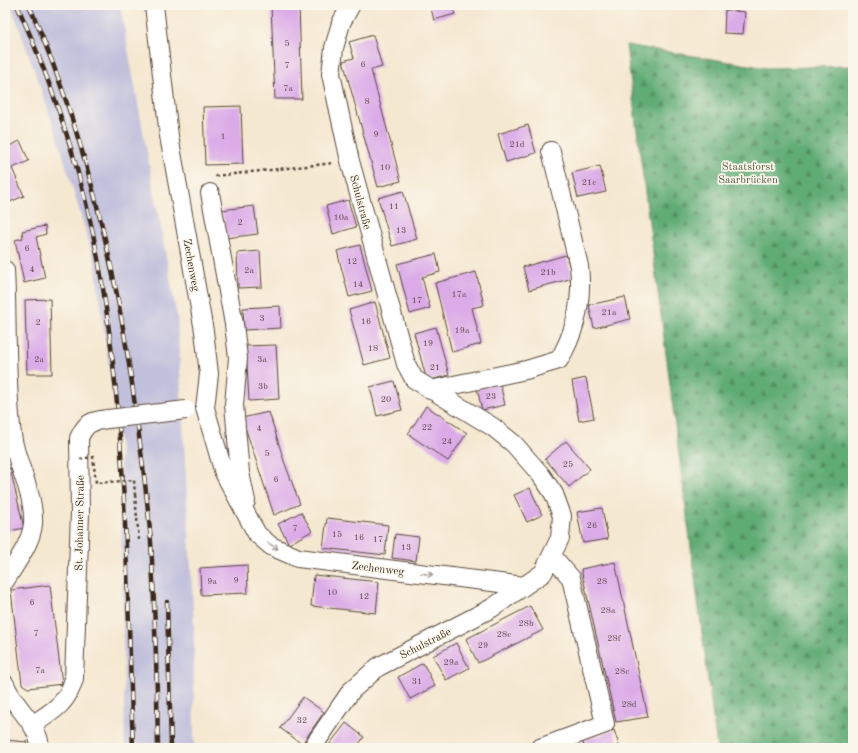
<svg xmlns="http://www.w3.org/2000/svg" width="858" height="753" viewBox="0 0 858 753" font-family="'Old Standard TT',serif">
<defs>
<pattern id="forest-firs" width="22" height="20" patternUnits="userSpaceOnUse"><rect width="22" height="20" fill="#61ac74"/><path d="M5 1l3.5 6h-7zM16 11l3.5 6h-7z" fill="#518c5f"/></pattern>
</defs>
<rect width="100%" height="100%" fill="#fbf7ec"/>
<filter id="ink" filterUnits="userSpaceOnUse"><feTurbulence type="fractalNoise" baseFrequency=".025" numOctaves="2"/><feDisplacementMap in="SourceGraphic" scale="8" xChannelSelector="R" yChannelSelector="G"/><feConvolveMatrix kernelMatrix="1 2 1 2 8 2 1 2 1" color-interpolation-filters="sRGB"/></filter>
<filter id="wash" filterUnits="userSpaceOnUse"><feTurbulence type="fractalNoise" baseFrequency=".012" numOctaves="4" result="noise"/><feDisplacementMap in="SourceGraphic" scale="16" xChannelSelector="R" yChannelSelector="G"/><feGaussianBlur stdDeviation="0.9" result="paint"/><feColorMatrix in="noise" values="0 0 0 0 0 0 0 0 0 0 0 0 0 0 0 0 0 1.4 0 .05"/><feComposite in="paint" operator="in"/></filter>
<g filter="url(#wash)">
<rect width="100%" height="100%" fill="#f5e8d1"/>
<path fill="#c2c1dc" d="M11 5H120L177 316 194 624V748H125L120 449 95 263 57 135Z"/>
<path fill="url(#forest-firs)" stroke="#4e6b49" d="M626 45 767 68 853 66V748H717Z"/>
<g id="blocks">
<path fill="#dbabe8" d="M271 5H299L302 99H275Z
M430 5H452L455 14 434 20Z
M725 10 745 12 743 34 724 33Z
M373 35 382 67 371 70 401 181 378 187 343 61 354 58 349 42Z
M241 106 243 164 205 165 203 107Z
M528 125 536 153 506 162 498 134Z
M20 141 29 161 12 168 24 196 5 204V148Z
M600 166 606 192 578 198 572 173Z
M403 191 417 239 392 246 378 198Z
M348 200 356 227 333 234 326 206Z
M254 206 258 234 226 238 222 210Z
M45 226 46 234 36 237 45 278 24 283 15 240 23 238 22 231Z
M360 245 372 291 349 297 337 251Z
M260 251 262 287 238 288 237 253Z
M436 254 440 272 422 277 430 308 410 314 397 264Z
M566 255 573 278 529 290 523 267Z
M476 272 484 305 472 308 481 344 452 352 435 283Z
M625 297 630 319 594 328 589 305Z
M50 299 52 374H27L25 300Z
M375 302 390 358 364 365 349 310Z
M280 306 281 328 244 330 243 308Z
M436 327 449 375 427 381 414 333Z
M276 345 279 399 249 401 246 346Z
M586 378 594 418 579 421 572 381Z
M394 381 402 410 377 416 370 387Z
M500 383 505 405 482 410 477 388Z
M426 406 467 433 448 461 408 434Z
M269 412 284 461 300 504 274 515 242 418Z
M566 441 590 469 569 487 545 459Z
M10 468 24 528 5 532V469Z
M530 488 542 515 527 522 514 495Z
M602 508 608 539 583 543 577 512Z
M301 512 312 531 289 544 278 524Z
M327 518 388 525 385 555 323 548Z
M395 534 419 537 416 561 392 558Z
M615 562 648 717 616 722 581 569Z
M247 565 248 593 201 595 200 568Z
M314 575 379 582 376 613 311 606Z
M50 585 62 684 28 688 22 684 11 590Z
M530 606 543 630 478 663 466 639Z
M456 643 469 668 446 680 433 656Z
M423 663 435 686 410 699 398 677Z
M303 697 324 712 302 744 280 728Z
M346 723 364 737 356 748H332L329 745Z
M614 730 620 748H585L582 741Z
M5 740 27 742 26 748H5Z
M52 745 80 746V748H52Z"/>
</g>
</g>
<g filter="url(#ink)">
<use href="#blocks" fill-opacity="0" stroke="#574639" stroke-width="1"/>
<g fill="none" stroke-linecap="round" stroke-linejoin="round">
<g stroke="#574639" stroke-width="20">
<path id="minor" d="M154 5 169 136 204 331 209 374 205 408 224 473 257 534 271 546 298 558 524 586
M210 193 234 324 238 358 234 405 240 473 246 501
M5 270C8 325 5 381 12 435 16 465 35 493 33 524 31 544 15 564 5 581
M430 390 526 370 559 360C576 331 583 300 579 266L551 151
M5 684C13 707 39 723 40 748
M32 725C53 711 67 704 74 679L80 513 79 438C86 422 92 421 108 419
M312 748 351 691 378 667 492 608 543 573 560 538 562 516 554 494 541 475 514 444 493 427 414 379 406 364 350 161 331 74 334 48 341 23 351 5
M540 748 605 724 571 578 552 556"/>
</g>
<path stroke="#574639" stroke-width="2.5" stroke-dasharray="3 3" stroke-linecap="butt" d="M215 176 334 163
M135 495 139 541"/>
<use href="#minor" stroke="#fff" stroke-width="18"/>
<g stroke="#3b2a1e" stroke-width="4.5">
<path id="rail" d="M17 5C54 87 85 181 100 270 127 428 127 588 133 748
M29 5C88 139 120 283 138 428 143 466 148 504 151 542 155 611 157 679 158 748
M167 602 171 748"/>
</g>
<use href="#rail" stroke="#fbf7ec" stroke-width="3" stroke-dasharray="9" stroke-linecap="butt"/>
<g stroke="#574639" stroke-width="20" stroke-linecap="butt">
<path id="minor-bridge" d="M108 419 186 410"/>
</g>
<path stroke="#574639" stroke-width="2.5" stroke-dasharray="3 3" stroke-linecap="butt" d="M80 459 93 457 96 483 134 480 135 495"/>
<use href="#minor-bridge" stroke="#fff" stroke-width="18"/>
</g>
<defs><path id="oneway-shaft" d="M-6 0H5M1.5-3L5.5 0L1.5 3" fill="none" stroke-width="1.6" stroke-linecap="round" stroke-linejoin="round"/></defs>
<g stroke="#a79f9a">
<use href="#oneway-shaft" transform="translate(273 546) rotate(31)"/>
<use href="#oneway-shaft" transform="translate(427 574) rotate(7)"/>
</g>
</g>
<g text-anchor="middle" stroke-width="3.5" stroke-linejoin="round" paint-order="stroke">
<g font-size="9" fill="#634a50">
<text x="287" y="46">5</text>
<text x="363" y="67">6</text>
<text x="287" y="68">7</text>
<text x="288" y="91">7a</text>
<text x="367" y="104">8</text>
<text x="376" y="137">9</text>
<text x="223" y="139">1</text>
<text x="517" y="147">21d</text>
<text x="385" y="170">10</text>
<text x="589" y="185">21c</text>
<text x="394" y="209">11</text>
<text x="341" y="220">10a</text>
<text x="240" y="225">2</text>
<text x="401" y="233">13</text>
<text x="27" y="251">6</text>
<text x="352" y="264">12</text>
<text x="32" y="272">4</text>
<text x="249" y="273">2a</text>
<text x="548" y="275">21b</text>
<text x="358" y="287">14</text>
<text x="459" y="297">17a</text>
<text x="417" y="303">17</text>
<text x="609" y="315">21a</text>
<text x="262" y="321">3</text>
<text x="366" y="324">16</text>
<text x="38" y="325">2</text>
<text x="462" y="333">19a</text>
<text x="428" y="346">19</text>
<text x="373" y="351">18</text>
<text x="39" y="362">2a</text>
<text x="262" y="362">3a</text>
<text x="435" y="370">21</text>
<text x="263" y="389">3b</text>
<text x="491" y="399">23</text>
<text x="386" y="402">20</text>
<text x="427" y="430">22</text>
<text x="259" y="431">4</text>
<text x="447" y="444">24</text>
<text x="267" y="456">5</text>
<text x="568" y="467">25</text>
<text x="276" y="482">6</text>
<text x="592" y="528">26</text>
<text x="295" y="531">7</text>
<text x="337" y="537">15</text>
<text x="359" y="540">16</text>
<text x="378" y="542">17</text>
<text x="406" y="550">13</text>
<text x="236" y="583">9</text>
<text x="212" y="584">9a</text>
<text x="602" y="584">28</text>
<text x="332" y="595">10</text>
<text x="364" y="599">12</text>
<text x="32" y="605">6</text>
<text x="608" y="613">28a</text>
<text x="526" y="626">28b</text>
<text x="36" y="636">7</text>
<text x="504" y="637">28c</text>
<text x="614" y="641">28f</text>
<text x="483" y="648">29</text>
<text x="451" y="665">29a</text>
<text x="40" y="673">7a</text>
<text x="622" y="674">28e</text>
<text x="417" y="684">31</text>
<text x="629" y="707">28d</text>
<text x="302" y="723">32</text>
</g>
<g font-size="11" fill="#4d593e" stroke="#fbf7ec">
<text x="748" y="170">Staatsforst<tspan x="748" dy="13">Saarbrücken</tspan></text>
</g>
<g font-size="11" fill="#3b2a1e" stroke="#fbf7ec">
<text transform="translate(361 202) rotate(75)" y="4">Schulstraße</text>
<text transform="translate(192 265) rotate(80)" y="4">Zechenweg</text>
<text transform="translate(79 523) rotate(-89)" y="4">St. Johanner Straße</text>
<text transform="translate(378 568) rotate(7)" y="4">Zechenweg</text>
<text transform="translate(425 643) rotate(-27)" y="4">Schulstraße</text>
</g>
</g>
<rect width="858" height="753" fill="none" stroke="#fbf7ec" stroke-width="20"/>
</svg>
